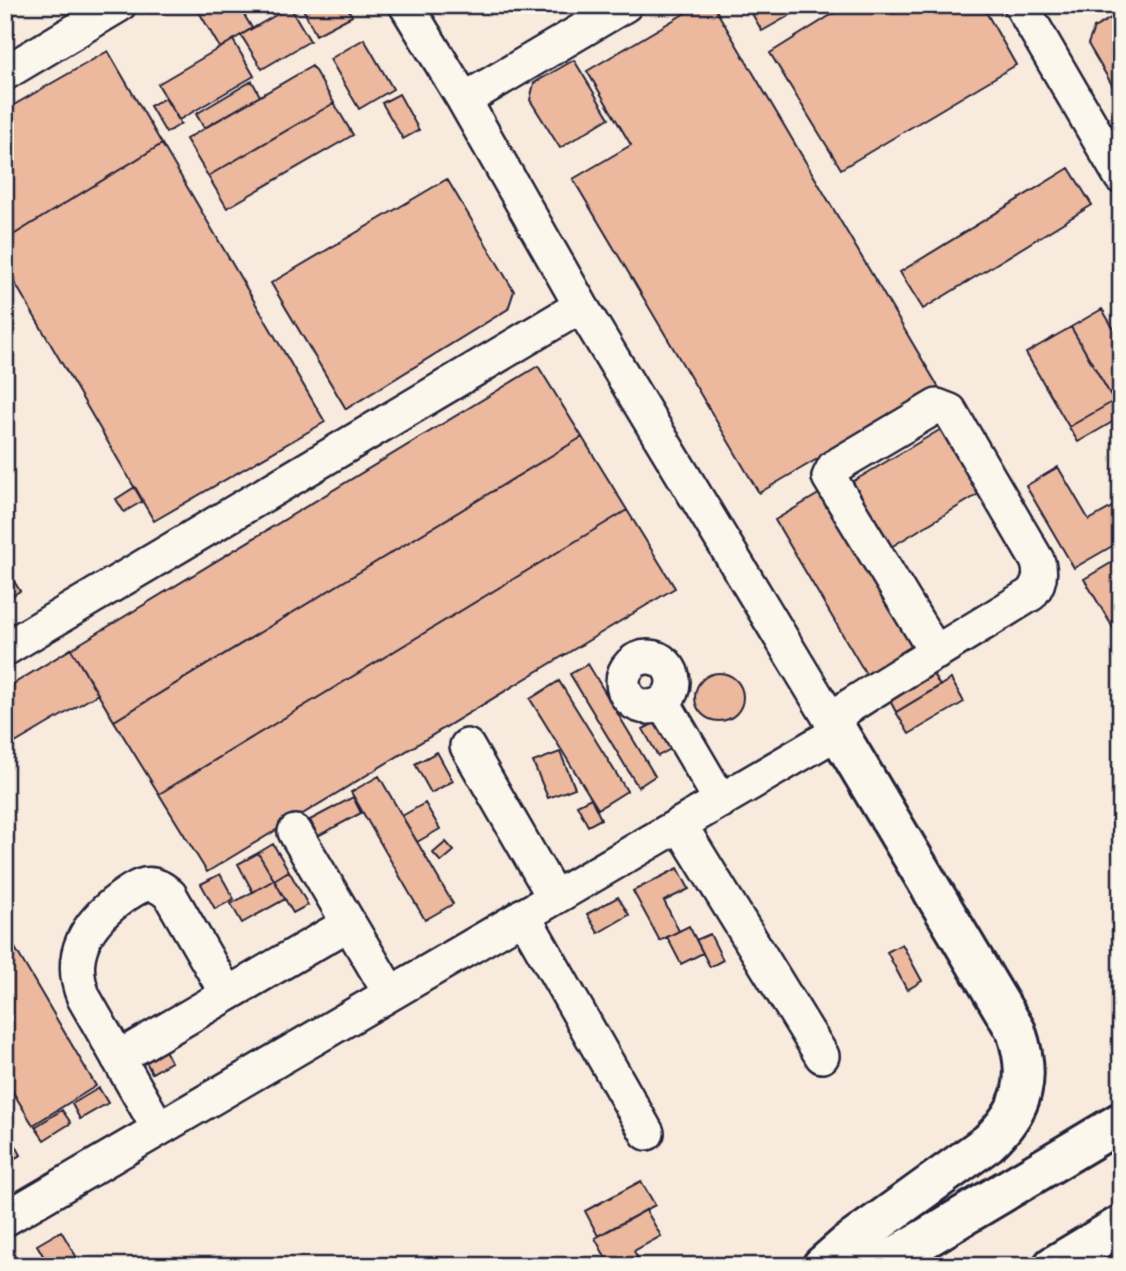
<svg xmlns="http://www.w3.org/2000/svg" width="1126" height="1271" viewBox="0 0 1126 1271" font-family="Pangolin,sans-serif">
<rect width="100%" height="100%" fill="#f8eadc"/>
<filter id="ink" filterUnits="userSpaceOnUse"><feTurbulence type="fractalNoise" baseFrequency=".0143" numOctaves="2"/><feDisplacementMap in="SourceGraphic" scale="14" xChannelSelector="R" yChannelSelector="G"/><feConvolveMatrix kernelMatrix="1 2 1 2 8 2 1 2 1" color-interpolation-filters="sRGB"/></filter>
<g filter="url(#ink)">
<path fill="#ecb89e" stroke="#22223b" stroke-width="2" d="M195 5H238L252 28 220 48Z
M301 5H346L352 16 316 35Z
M699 5H713L939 388 759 493 573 179 631 145 587 71Z
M747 5H808L762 31Z
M847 5H982L1016 65 841 169 770 53Z
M290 7 310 41 262 69 241 35Z
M1121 12V100L1088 44 1094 28Z
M364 39 393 89 359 109 330 59Z
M233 40 254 76 179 120 158 84Z
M108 51 162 144 5 240V110Z
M574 60 609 118 560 148 530 100 534 83Z
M312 66 334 103 208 176 186 139Z
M252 81 260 96 204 128 196 114Z
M399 94 419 130 403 139 382 103Z
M165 98 181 124 166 133 150 106Z
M334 103 353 135 227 208 208 176Z
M162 144 325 422 154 521 5 266V240Z
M1069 168 1092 205 923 309 900 272Z
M447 179 514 291 508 309 346 409 271 283Z
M1102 309 1121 341V396L1114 401 1071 327Z
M1071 327 1114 401 1069 427 1026 353Z
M538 366 582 437 114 721 71 649Z
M1114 401 1121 413V417L1078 442 1069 427Z
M948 425 987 489 891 547 852 482Z
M582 437 627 510 159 794 114 721Z
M1058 467 1089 520 1121 502V541L1074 568 1026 486Z
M135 487 143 501 124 512 116 499Z
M827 489 922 650 870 681 775 520Z
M627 510 675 588 207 872 159 794Z
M1121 557V641L1084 579Z
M5 567 20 591 5 600Z
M71 649 98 694 10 746 5 738V689Z
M588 664 655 776 638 787 570 674Z
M930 669 940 686 896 712 887 695Z
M695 697a24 24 0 1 1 48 0a24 24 0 1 1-48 0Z
M951 679 964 702 909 734 896 712Z
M559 681 627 791 598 809 530 699Z
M670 715 685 741 658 756 643 729Z
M437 752 453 781 431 793 415 764Z
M560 752 575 788 548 798 533 762Z
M379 776 453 904 425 920 351 792Z
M353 797 361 813 318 836 310 820Z
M591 798 601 819 588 826 577 805Z
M425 803 440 829 417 842 402 816Z
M446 842 454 851 441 862 433 853Z
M273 844 289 871 274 880 258 853Z
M258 853 274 880 253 892 238 864Z
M678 868 689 889 664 901 679 931 660 941 633 891Z
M289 871 308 905 293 913 274 880Z
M220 874 234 899 215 909 201 884Z
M274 880 285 899 242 923 231 904Z
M618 897 629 915 598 933 587 914Z
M689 926 703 953 681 964 667 937Z
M5 931 96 1086 33 1125 5 1079Z
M710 934 723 960 710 967 696 940Z
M902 944 922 981 907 990 887 952Z
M165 1050 171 1062 152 1073 145 1060Z
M99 1088 108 1103 80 1119 72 1104Z
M62 1110 71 1123 44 1140 35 1127Z
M6 1127 21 1155 7 1162 5 1158Z
M641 1181 655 1205 598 1236 585 1211Z
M646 1210 661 1236 634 1251 642 1266H610L595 1238Z
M61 1231 80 1263 76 1266H49L37 1245Z"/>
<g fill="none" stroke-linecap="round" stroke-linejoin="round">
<g stroke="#22223b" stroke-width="38">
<path id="minor" d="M1021 5 1121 177
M5 73 119 5
M464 100 625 5
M5 649 581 306
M623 682a25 25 0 1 1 50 0a25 25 0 1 1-50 0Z
M663 702 721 801
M830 719C896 675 964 636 1031 594 1040 583 1042 573 1037 560L950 411 937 406 834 467 829 477 936 653
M467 746 554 897
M680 825 822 1056
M295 832 390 993
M523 915 647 1133
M118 1058 348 924
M159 1129 84 998C66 955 87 923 121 898 140 885 151 877 170 895L227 994
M5 1219 838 732 581 306 464 100 406 5"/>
</g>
<g stroke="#22223b" stroke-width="44">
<path id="highway" d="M822 1266 845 1246 988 1143C1024 1109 1032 1078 1016 1031L838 732
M879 1266 1121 1122
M1053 1266 1121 1225"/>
</g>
<use href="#minor" stroke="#fbf7ec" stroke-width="33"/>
<use href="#highway" stroke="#fbf7ec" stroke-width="38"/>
</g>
</g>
<rect width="1126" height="1271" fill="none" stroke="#fbf7ec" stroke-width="28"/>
<rect x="14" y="14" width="1098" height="1243" fill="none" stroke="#22223b" stroke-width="2.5" filter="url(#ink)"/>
</svg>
